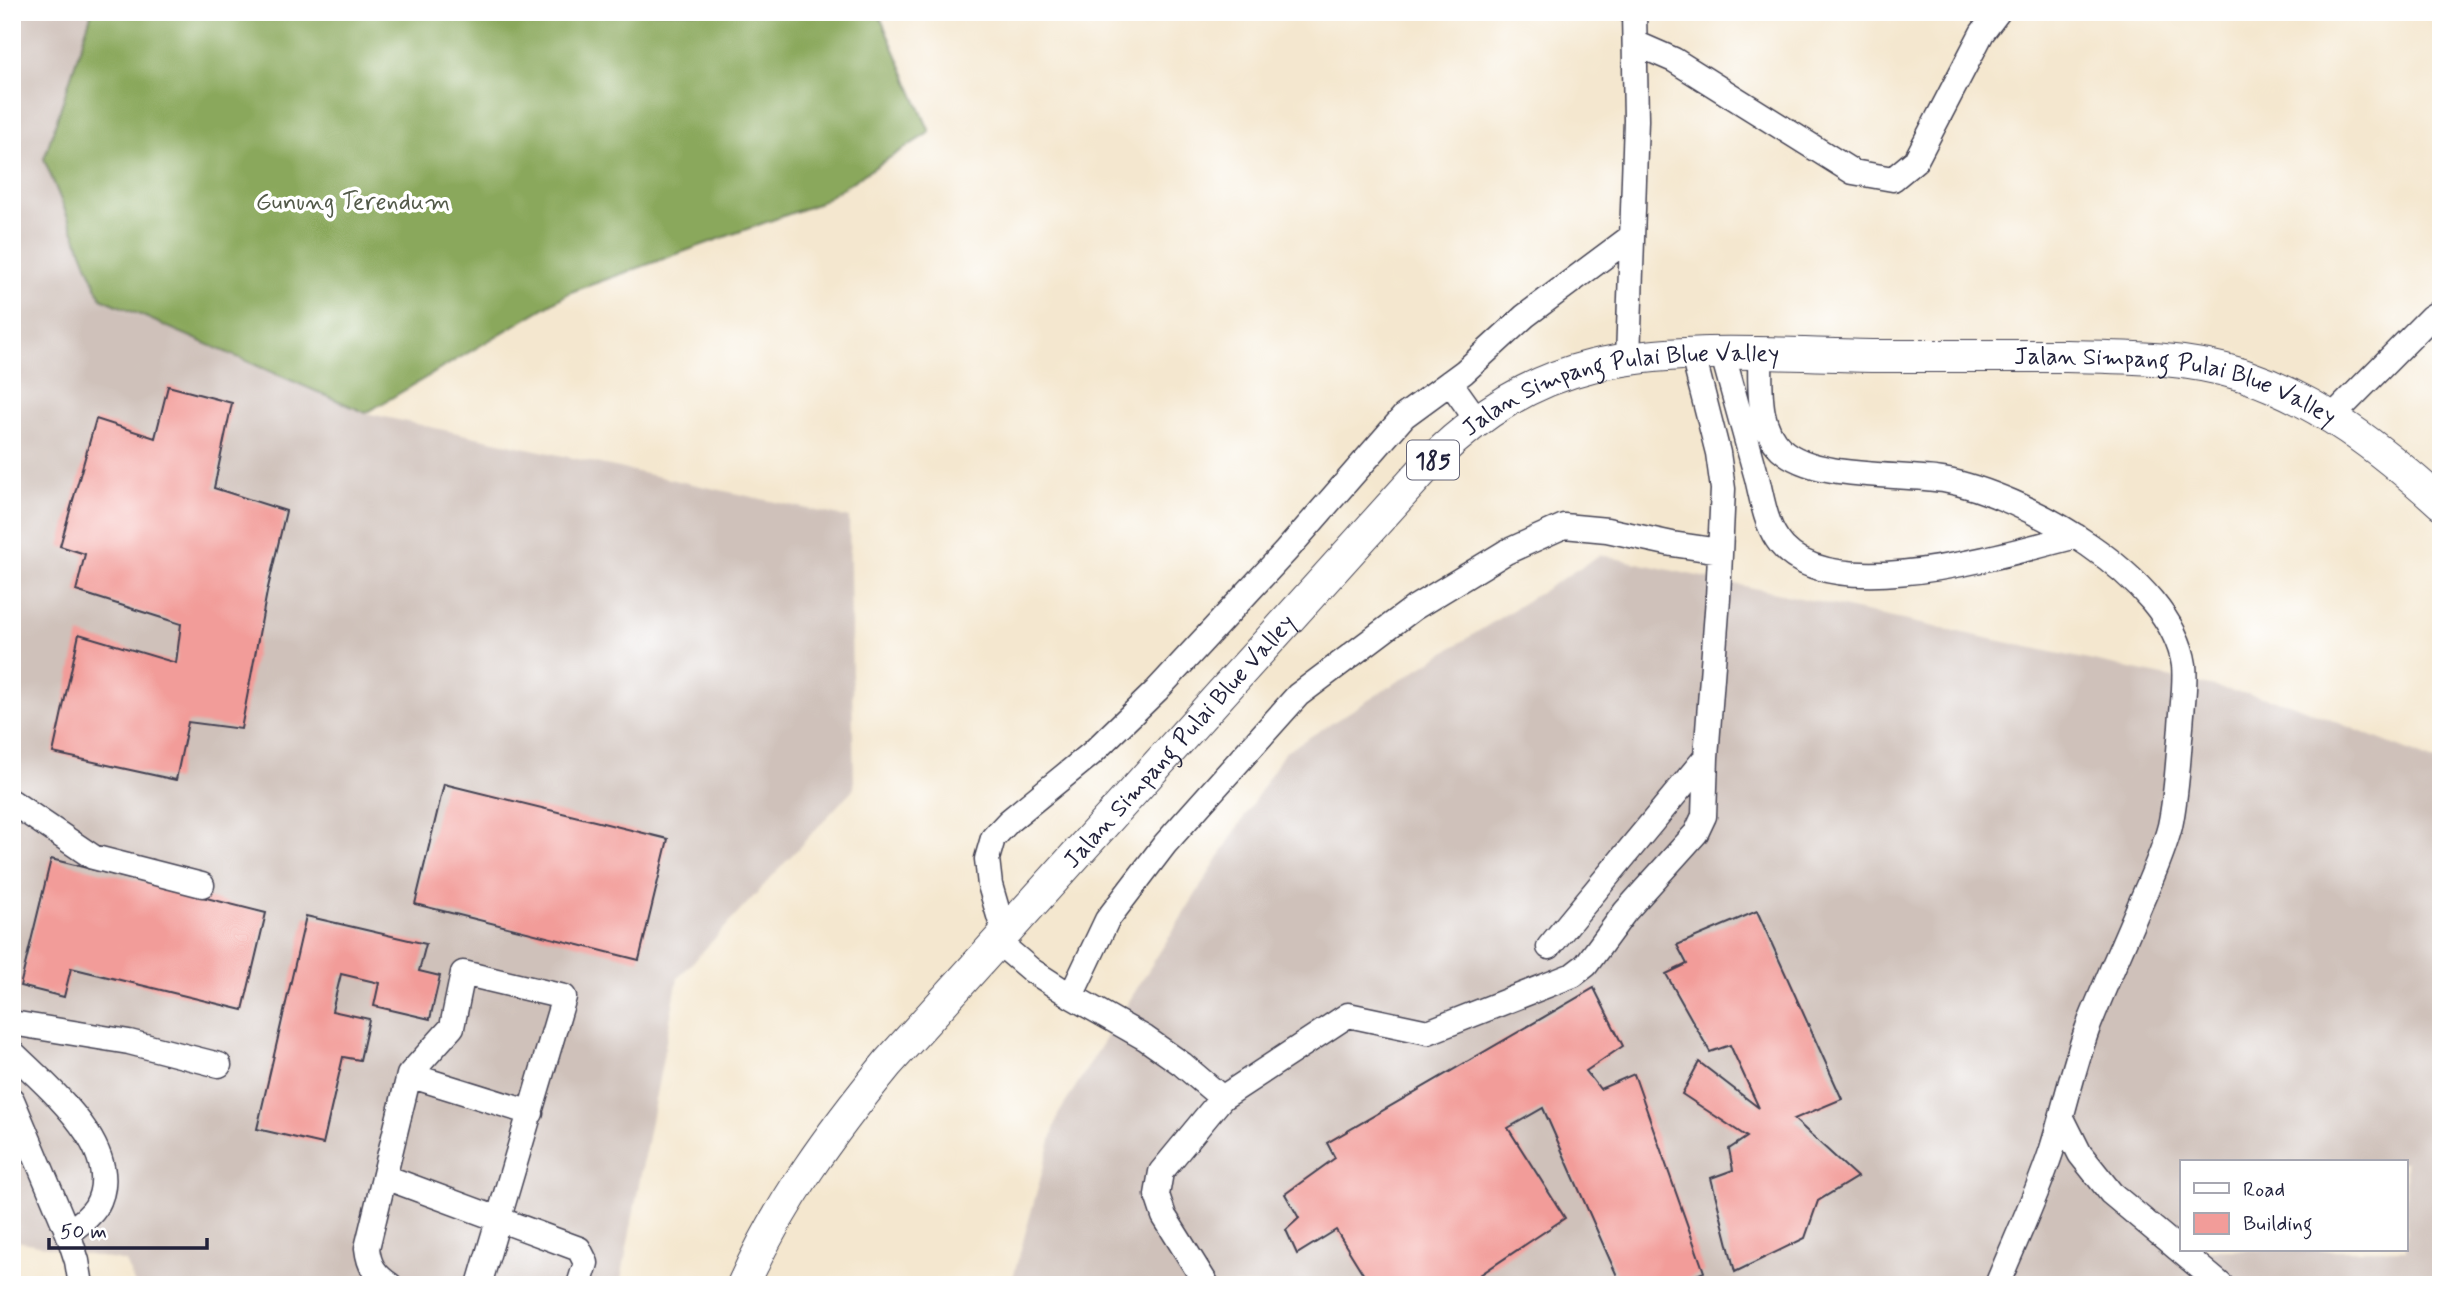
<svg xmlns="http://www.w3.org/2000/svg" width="2453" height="1297" viewBox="0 0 2453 1297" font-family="Mynerve,sans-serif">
<rect width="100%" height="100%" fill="#fff"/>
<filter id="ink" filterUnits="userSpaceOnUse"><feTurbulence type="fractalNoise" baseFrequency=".0143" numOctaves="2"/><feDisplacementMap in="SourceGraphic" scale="14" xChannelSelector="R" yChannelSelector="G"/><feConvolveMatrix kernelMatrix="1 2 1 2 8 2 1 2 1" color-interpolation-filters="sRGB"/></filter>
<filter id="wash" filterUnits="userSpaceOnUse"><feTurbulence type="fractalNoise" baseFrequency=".00686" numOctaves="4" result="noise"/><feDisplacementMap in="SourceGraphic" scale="28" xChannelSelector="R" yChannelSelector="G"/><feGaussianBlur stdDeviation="1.57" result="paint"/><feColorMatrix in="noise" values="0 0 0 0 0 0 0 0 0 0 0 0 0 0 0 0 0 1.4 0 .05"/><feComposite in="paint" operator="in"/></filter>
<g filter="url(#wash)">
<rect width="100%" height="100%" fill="#f4e7cf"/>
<path fill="#cfc1ba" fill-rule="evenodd" d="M12 12H92L44 158 366 413 849 518 854 788 678 978 620 1285H135L126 1262 12 1240Z
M1600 555 2289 703 2441 764V1285H1011L1058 1115 1284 753ZM2182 1162H2406V1250H2182Z"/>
<path fill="#8aa85b" stroke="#56654b" stroke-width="2" d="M92 12H878L930 132 817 204 571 292 366 413 101 298 44 159Z"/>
<g id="blocks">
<path fill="#f29c99" d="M168 386 232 403 214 488 286 511 267 592 241 729 188 722 176 780 53 753 79 634 176 663 181 624 76 591 85 554 60 546 96 419 155 438Z
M444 784 668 839 639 960 415 904Z
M51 859 266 913 243 1010 71 968 64 997 20 986Z
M1757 911 1842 1099 1794 1119 1857 1177 1818 1201 1805 1238 1735 1272 1711 1178 1733 1170 1729 1149 1747 1137 1682 1094 1699 1062 1759 1108 1730 1045 1710 1052 1666 974 1687 964 1677 945Z
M306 916 426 944 419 971 440 976 430 1019 374 1006 379 983 341 974 332 1011 369 1019 360 1060 343 1057 323 1144 257 1129Z
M1594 988 1623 1046 1586 1071 1600 1089 1634 1074 1704 1272 1672 1285H1621L1543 1108 1508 1128 1565 1218 1465 1285H1370L1336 1230 1297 1254 1286 1230 1299 1218 1285 1194 1335 1158 1327 1143Z"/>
</g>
</g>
<g filter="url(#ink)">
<use href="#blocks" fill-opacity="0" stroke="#424051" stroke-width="2"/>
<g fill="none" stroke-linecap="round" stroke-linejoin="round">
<g stroke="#424051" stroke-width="27">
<path id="minor" d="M1635 43 1674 60 1853 172 1893 179 1916 160 1982 33 1998 12
M1760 354C1761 386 1756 425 1781 449 1814 480 1899 473 1943 480 2023 494 2171 577 2184 665 2186 684 2182 707 2181 727 2178 760 2177 793 2170 826 2163 854 2150 881 2139 907 2122 947 2104 987 2088 1027 2073 1068 2064 1111 2051 1152 2036 1197 2015 1241 1997 1285
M1723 355C1734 396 1746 437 1757 478 1762 498 1765 521 1777 539 1823 611 2009 553 2076 536
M1628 359 1636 120 1634 12
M1450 382 1477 420
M2332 417 2431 317 2441 311
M12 802 93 857 202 885
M1004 933 990 885 987 859 993 838 1009 821 1091 754 1157 690 1286 551 1404 416 1464 372 1525 316 1632 236
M997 941 1031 970 1071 996 1145 1038 1182 1064 1222 1098 1348 1015 1428 1032 1573 975 1586 965 1625 912 1696 833 1704 816 1706 757 1718 598 1723 489 1718 453 1693 355
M1549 947 1706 757
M1071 996 1107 920 1165 844 1298 695 1414 608 1506 552 1564 526 1607 530 1672 544 1720 551
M12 1023 129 1042 219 1065
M12 1052C47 1087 128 1151 96 1207 89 1218 78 1225 68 1233L77 1261 81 1285
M409 1075 531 1113
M12 1100 68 1233
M2062 1118 2080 1154 2111 1193 2221 1285
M385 1177 579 1249 586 1263 579 1285
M390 1285C375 1275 369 1266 367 1248L409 1075 452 1027 463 973 564 997 479 1285
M1207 1285 1164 1216 1157 1195 1161 1172 1222 1098"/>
</g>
<g stroke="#424051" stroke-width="34">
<g id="major">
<path id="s1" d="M743 1285C780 1202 831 1133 888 1063L1435 457C1481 413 1530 381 1592 366 1678 345 1788 355 1877 356 1940 356 2003 356 2066 356 2125 357 2186 357 2243 375 2320 401 2381 449 2441 503"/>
</g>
</g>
<use href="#minor" stroke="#fff" stroke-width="24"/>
<use href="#major" stroke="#fff" stroke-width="32"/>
</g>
</g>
<g text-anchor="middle" stroke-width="7" stroke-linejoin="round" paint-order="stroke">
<rect fill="#fff" stroke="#646476" stroke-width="2" x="1407" y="440.5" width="52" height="39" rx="5"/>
<g font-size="23" font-weight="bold" fill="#22223b">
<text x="1433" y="468">185</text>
</g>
<g font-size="24" fill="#535a4a" stroke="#fff">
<text x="353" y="209">Gunung Terendum</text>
</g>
<g font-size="24" fill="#22223b" stroke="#fff">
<text dy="8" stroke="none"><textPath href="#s1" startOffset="1855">Jalan Simpang Pulai Blue Valley</textPath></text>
<text dy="8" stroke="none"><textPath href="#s1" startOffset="1288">Jalan Simpang Pulai Blue Valley</textPath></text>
<text dy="8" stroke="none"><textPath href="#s1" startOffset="700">Jalan Simpang Pulai Blue Valley</textPath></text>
</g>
</g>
<rect width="2453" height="1297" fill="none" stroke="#fff" stroke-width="42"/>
<rect x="2180" y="1160" width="228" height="91" fill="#ffffff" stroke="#a7a7b1" stroke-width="2"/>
<rect x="2194" y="1183" width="35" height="10" fill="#ffffff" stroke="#a7a7b1" stroke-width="2"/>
<text x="2243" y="1196" font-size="21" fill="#22223b">Road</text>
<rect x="2194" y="1213" width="35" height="21" fill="#f29c99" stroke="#a7a7b1" stroke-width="2"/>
<text x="2243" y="1230" font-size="21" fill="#22223b">Building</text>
<path d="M49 1238v10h158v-10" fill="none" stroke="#22223b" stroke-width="3.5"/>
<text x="60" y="1238" font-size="21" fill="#22223b" stroke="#ffffff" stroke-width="5" paint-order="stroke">50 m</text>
</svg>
